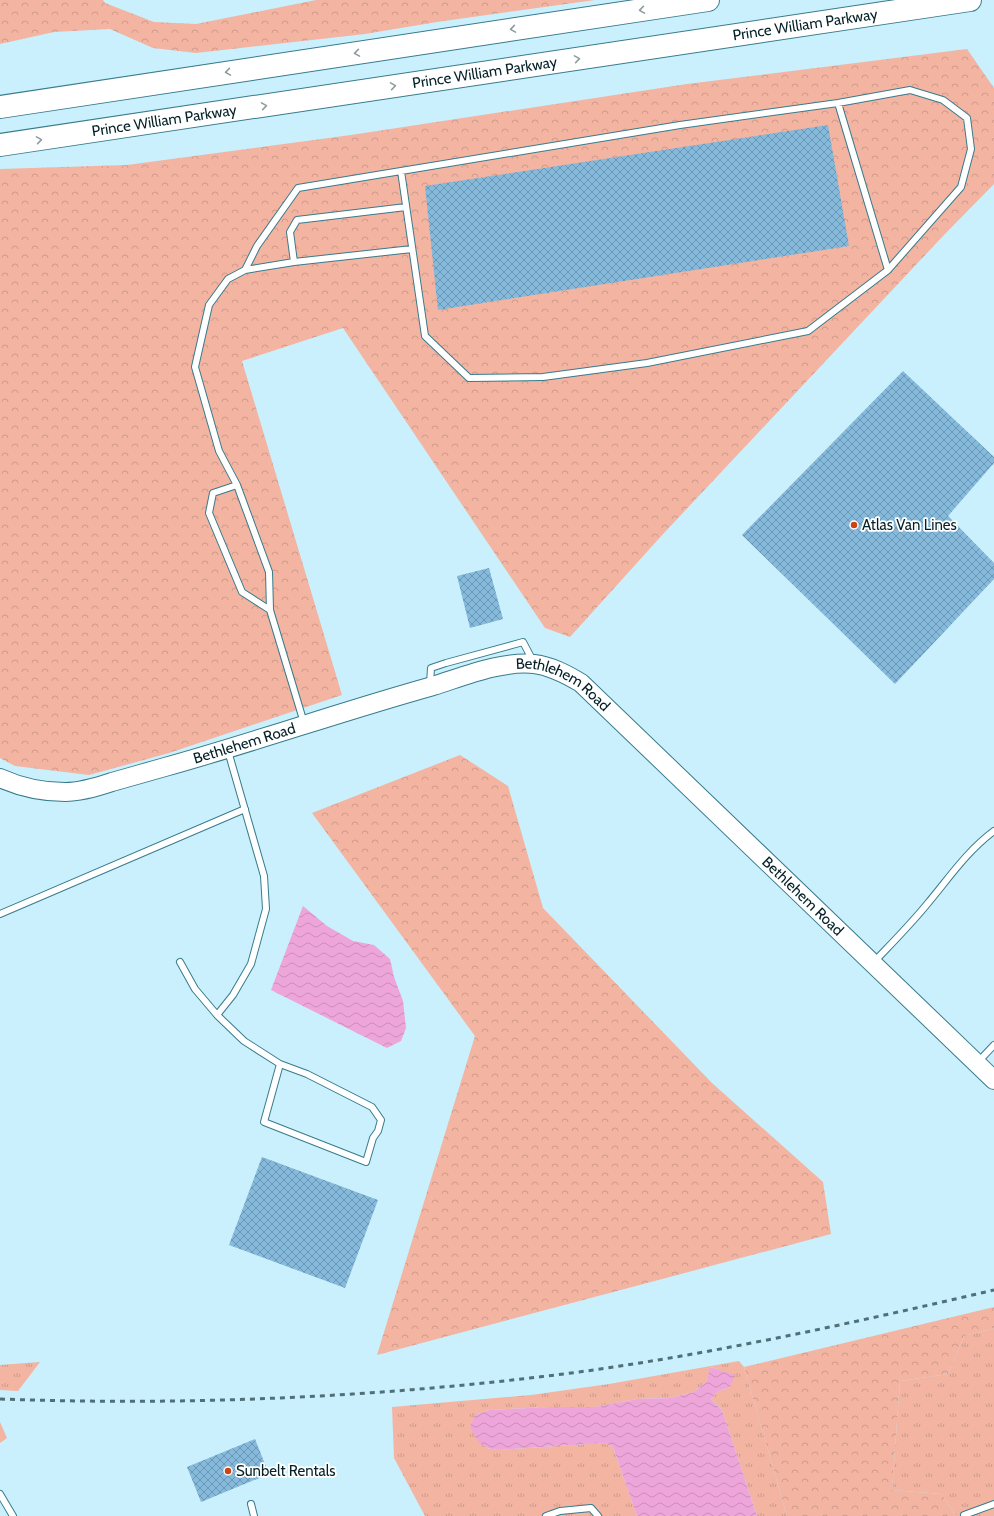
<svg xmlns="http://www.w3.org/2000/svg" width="994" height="1516" viewBox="0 0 994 1516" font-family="Cabin,sans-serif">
<defs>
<pattern id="grass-tufts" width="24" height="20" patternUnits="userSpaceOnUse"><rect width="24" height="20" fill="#f3b4a1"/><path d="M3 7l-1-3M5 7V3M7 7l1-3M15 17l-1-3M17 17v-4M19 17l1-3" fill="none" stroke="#cf9a8b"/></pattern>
<pattern id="forest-crowns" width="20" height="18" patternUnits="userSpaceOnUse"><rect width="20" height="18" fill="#f3b4a1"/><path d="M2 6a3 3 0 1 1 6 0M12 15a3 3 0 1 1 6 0" fill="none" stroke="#cf9a8b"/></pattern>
<pattern id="water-waves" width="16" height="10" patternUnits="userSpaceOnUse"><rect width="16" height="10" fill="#eea5d9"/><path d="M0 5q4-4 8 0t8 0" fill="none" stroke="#cb8eba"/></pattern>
<pattern id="building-cross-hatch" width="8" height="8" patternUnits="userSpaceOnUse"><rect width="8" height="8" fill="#86badc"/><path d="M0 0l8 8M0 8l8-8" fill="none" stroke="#6c97b2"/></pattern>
</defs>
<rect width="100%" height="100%" fill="#c9f0fc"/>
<path fill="url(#grass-tufts)" d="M994 1328V1516H956L942 1494 892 1490 900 1381 948 1374 964 1336Z
M739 1361 744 1367 787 1516H757L722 1410 711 1399 719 1391 730 1387 726 1373 711 1367 707 1381 694 1392 670 1398 637 1399 595 1407H549L489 1410 475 1415 487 1448 498 1450 604 1443 613 1447 637 1516H425L394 1458 392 1407 531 1395 609 1384Z
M40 1362 18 1391 0 1390V1365Z
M0 1422 7 1438 0 1443Z"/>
<path fill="url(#forest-crowns)" d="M0 0H103L105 3 154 22 196 24 316 0H595L437 22 365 34 196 53 153 48 110 29 54 32 0 44Z
M967 49 994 88V184L943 236 664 533 570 637 545 628 343 328 242 361 342 695 169 753 89 775 15 766 0 758V169L127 165 351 135 687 84Z
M460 755 508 786 543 908 712 1083 823 1182 831 1234 377 1355 475 1036 312 813Z
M994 1307V1328L964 1336 948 1374 900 1381 892 1490 942 1494 956 1516H787L744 1367Z"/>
<path fill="url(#water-waves)" d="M303 906 327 926 353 941 374 945 390 959 394 977 403 1001 406 1028 401 1041 387 1048 271 990Z
M710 1367 735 1375 730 1387 719 1391 711 1399 722 1410 757 1516H637L613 1447 604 1443 498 1450C481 1448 478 1442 470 1427L475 1415 489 1410 549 1407H595L637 1399 670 1398 694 1392 707 1381Z"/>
<path fill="url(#building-cross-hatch)" d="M828 125 849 246 438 310 425 186Z
M903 371 994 457V463L948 516 994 563V579L895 684 742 535Z
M489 568 503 619 470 628 457 576Z
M262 1157 378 1200 345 1288 229 1245Z
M255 1439 269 1474 201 1502 187 1467Z"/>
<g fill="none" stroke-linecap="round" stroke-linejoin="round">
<g stroke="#387b8c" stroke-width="8">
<path id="lane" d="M838 103 888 270
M406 207 297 220 290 232 294 262 412 249
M245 270 294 262
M237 485 213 493 209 513 242 592 270 610
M430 684 431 668 446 663 523 642 533 661
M304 723 270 610 269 572 237 485 219 451 195 367 209 305 228 279 245 270 257 246 298 188 401 171 425 336 469 378 543 377 647 363 808 331 888 270 961 187 971 149 967 118 943 100 910 90 838 103 680 125 401 171
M0 914 245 809
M180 962 195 989 217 1015 244 1041 280 1064 307 1074 372 1107 381 1120 378 1131 373 1138 366 1162 264 1122 280 1064
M874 962C892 943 911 924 928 903 949 878 967 851 994 831
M217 1015 233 995 251 964 266 909 264 876 228 751
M978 1062 994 1045
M0 1494 13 1516
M251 1504 254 1516
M964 1515 994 1504
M546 1516 560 1511 591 1508 598 1516"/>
</g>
<g stroke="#387b8c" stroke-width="20">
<g id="secondary">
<path id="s1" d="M0 778C20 787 43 792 65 792 81 792 97 787 112 782 130 777 147 772 165 767 255 742 343 711 433 686 465 676 500 661 534 664 551 666 566 674 581 683L994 1080"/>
</g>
</g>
<g stroke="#387b8c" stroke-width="24">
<g id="highway">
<path d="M0 107 708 0"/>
<path id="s2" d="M0 145 970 0"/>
</g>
</g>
<use href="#lane" stroke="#fff" stroke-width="6"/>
<use href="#secondary" stroke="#fff" stroke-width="18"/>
<use href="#highway" stroke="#fff" stroke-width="22"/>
<path stroke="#507079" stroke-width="3" stroke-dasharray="5 5" stroke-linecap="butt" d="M0 1399C193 1406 387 1397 579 1372 718 1353 857 1322 994 1290"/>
</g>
<defs><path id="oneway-chevron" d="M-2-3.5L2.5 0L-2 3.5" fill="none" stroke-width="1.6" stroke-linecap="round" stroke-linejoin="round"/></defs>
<g stroke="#8e9b9e">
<use href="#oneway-chevron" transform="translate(642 10) rotate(171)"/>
<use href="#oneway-chevron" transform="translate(513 29) rotate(171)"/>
<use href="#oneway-chevron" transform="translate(357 53) rotate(171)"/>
<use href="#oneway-chevron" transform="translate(577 59) rotate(-9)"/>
<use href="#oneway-chevron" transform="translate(228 72) rotate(171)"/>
<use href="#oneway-chevron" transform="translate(393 86) rotate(-9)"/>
<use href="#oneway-chevron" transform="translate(264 106) rotate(-9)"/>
<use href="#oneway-chevron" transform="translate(39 140) rotate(-9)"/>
</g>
<g fill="#cc4412" stroke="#fff" stroke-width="1.5">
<circle cx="854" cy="525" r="4"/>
<circle cx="228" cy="1471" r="4"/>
</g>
<g text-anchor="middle" stroke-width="3.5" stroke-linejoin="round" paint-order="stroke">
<g font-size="15" fill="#052128" stroke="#fff">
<text dy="5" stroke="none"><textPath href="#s2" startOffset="814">Prince William Parkway</textPath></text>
<text dy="5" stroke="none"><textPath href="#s2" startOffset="490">Prince William Parkway</textPath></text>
<text dy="5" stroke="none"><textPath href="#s2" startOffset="166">Prince William Parkway</textPath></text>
<text dy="5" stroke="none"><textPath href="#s1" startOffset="589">Bethlehem Road</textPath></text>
<text dy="5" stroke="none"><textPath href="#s1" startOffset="253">Bethlehem Road</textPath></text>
<text dy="5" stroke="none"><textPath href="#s1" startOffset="913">Bethlehem Road</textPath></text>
</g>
<g font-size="15" fill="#052128" stroke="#fff" text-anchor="start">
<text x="862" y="530">Atlas Van Lines</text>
<text x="236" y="1476">Sunbelt Rentals</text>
</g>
</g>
</svg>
